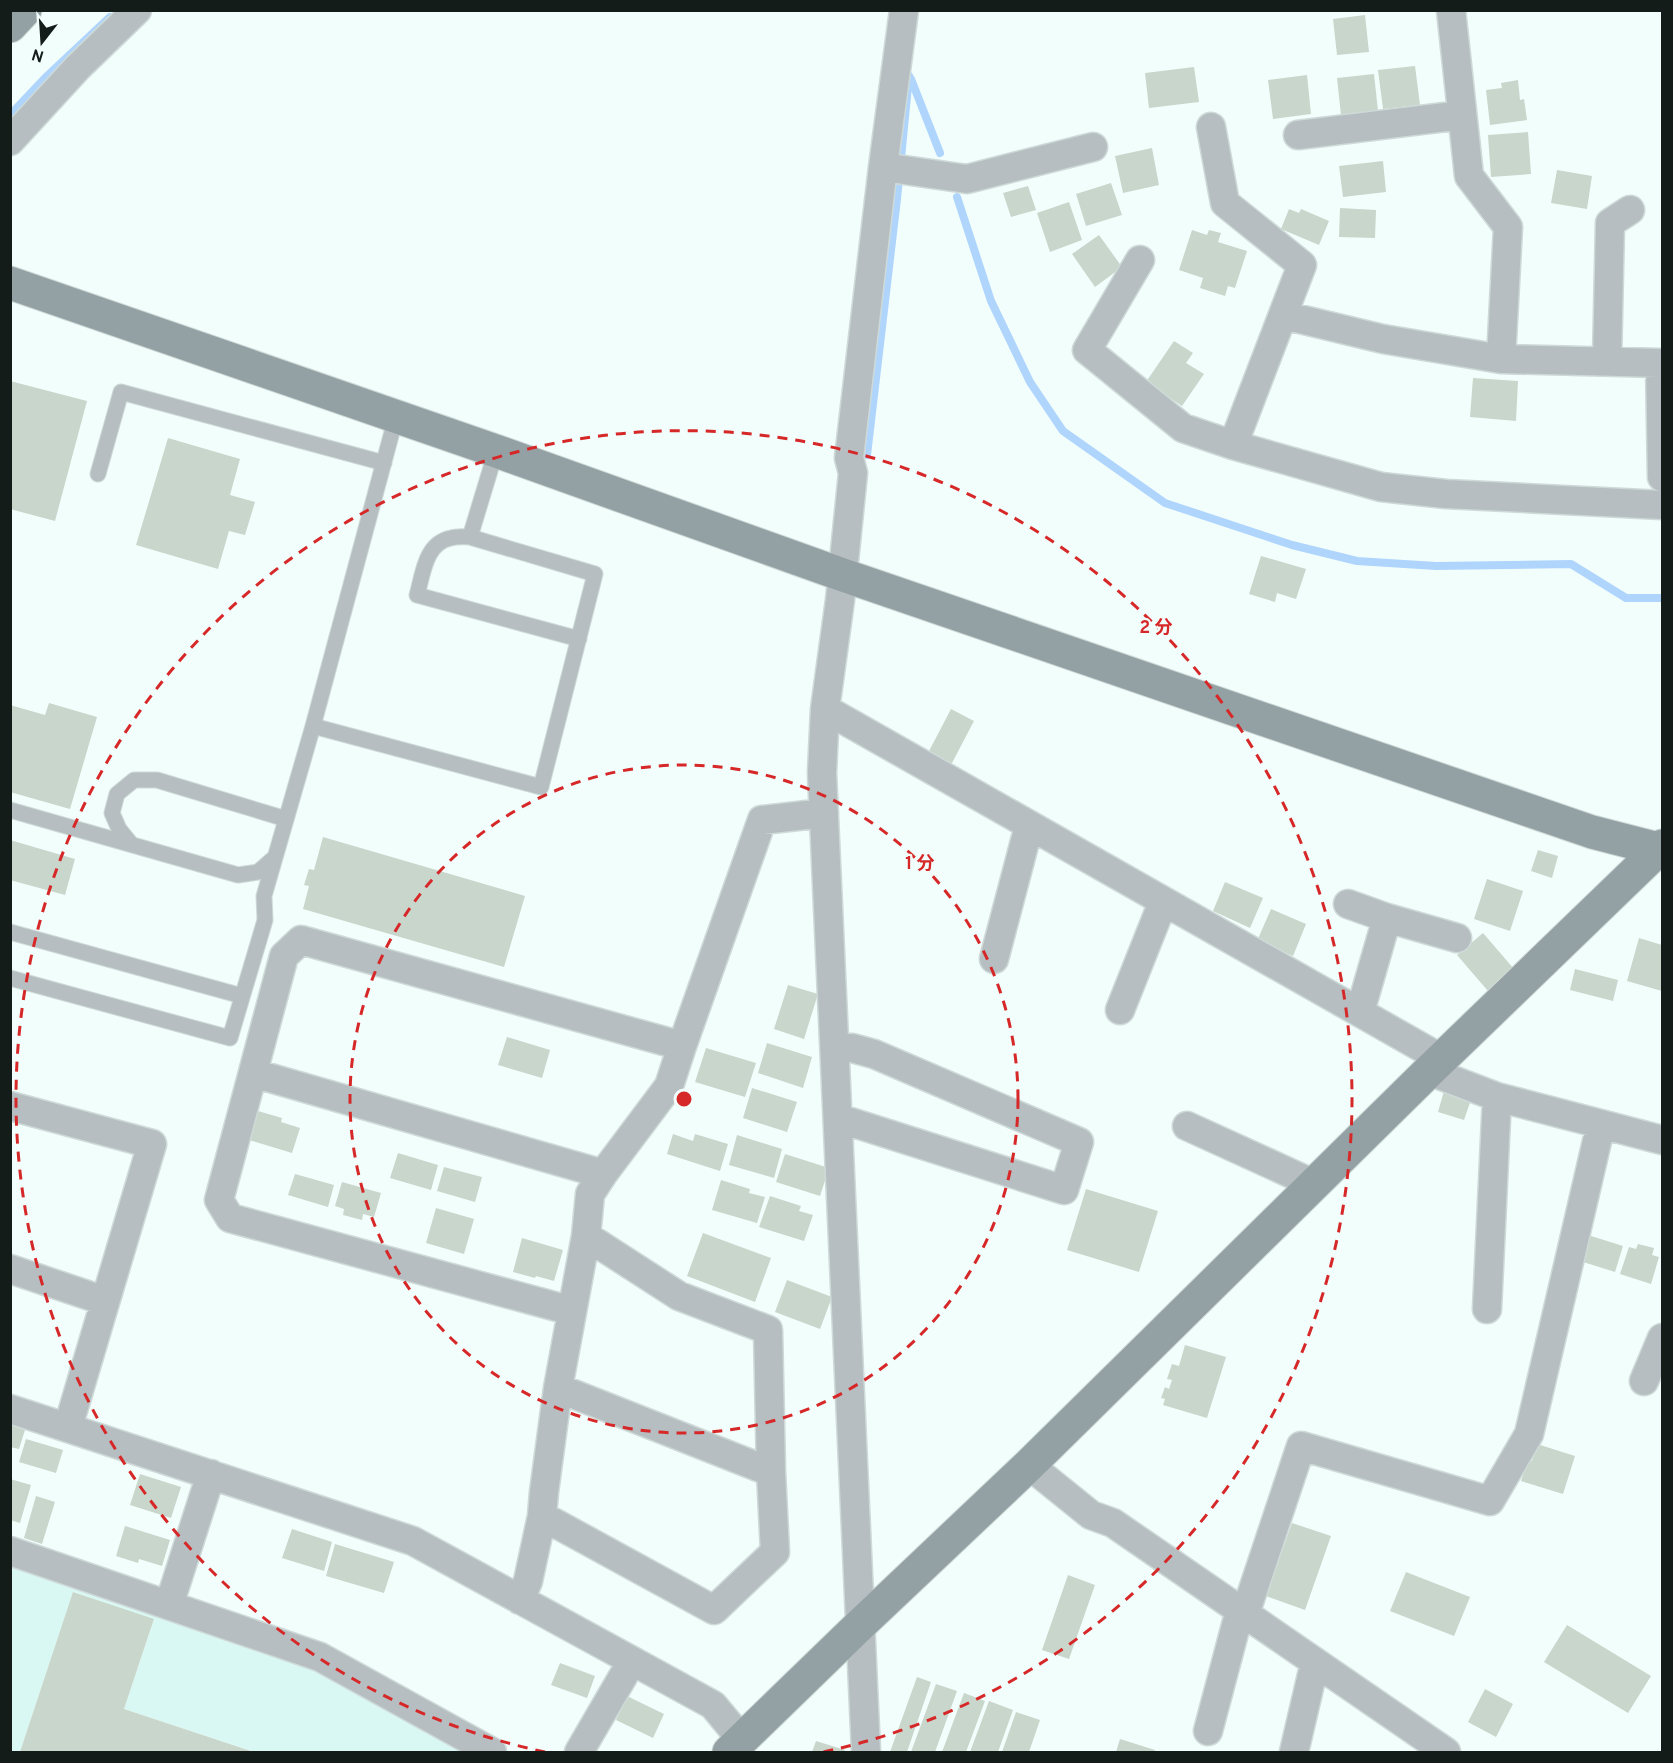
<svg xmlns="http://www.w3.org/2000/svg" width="1673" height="1763" viewBox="0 0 1673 1763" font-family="Overpass,'Noto Sans JP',sans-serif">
<rect width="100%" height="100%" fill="#f2fefc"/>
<path fill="#daf8f3" d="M11 1567 317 1669 465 1752H255L124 1709 154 1620 74 1592 20 1752H11Z"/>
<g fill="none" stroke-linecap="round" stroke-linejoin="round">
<path stroke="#b0d5fd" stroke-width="8" d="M911 79 940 153
M10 115 45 78 110 17
M957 197 991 301 1030 382 1063 431 1165 503 1292 545 1357 561 1436 566 1571 564 1626 598H1662
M867 455 897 199 909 76"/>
</g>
<path fill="#c9d6cb" d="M1365 15 1369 52 1337 55 1333 19Z
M1415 66 1420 105 1383 109 1378 70Z
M1194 67 1199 102 1149 108 1145 73Z
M1374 74 1378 111 1341 115 1337 78Z
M1307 75 1311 114 1273 119 1268 80Z
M1518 80 1520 100 1524 99 1527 120 1490 125 1486 90 1502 88 1501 83Z
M1528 132 1531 174 1491 177 1488 135Z
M1152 148 1159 185 1123 193 1115 156Z
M1383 161 1386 192 1343 197 1339 166Z
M1557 170 1592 176 1587 209 1551 203Z
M1111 183 1122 215 1086 226 1076 194Z
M1028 186 1036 210 1011 217 1003 193Z
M1069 202 1082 240 1050 252 1037 213Z
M1340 208 1376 210 1375 238 1339 237Z
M1289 209 1299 213 1301 209 1329 221 1319 245 1281 229Z
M1192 230 1207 235 1209 230 1221 233 1218 242 1247 251 1235 288 1228 286 1225 296 1200 288 1203 278 1179 270Z
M1099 235 1122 267 1095 287 1072 254Z
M1174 341 1193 353 1186 363 1204 374 1182 406 1146 382Z
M1473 378 1518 381 1516 421 1470 417Z
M10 381 87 401 55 521 10 509Z
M168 438 240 459 230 495 255 502 245 535 229 531 218 569 136 545Z
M1261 556 1306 569 1296 599 1277 593 1275 602 1249 594Z
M49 703 97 717 70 809 10 792V705L45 715Z
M951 709 974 721 951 765 928 753Z
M323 837 525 896 504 967 303 909 309 886 304 885 309 869 314 870Z
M10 840 75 859 65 895 10 880Z
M1538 850 1558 856 1552 878 1531 871Z
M1487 879 1523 891 1510 931 1474 919Z
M1225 882 1263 898 1250 928 1213 911Z
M1271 909 1306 924 1293 956 1257 941Z
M1483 933 1514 969 1488 991 1457 955Z
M1639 938 1662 945V991L1627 981Z
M1575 969 1618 980 1613 1001 1570 990Z
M788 985 818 994 804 1039 774 1029Z
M507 1037 550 1050 542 1078 498 1065Z
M767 1043 812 1057 803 1088 758 1073Z
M706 1048 756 1063 745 1097 695 1082Z
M752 1088 797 1102 787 1132 743 1118Z
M1444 1091 1471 1100 1464 1120 1438 1112Z
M258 1111 282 1118 281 1122 300 1128 292 1153 249 1140Z
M673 1134 693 1141 695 1134 728 1144 720 1171 667 1154Z
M737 1135 782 1149 774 1178 729 1165Z
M398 1153 438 1165 431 1190 390 1178Z
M785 1154 829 1168 820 1196 776 1182Z
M444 1167 482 1177 475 1202 437 1191Z
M295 1174 334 1185 328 1207 288 1195Z
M721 1180 750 1189 749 1193 765 1197 757 1223 712 1210Z
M342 1182 381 1193 374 1217 363 1214 362 1220 343 1215 344 1209 335 1206Z
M1086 1189 1158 1211 1139 1272 1067 1250Z
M770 1196 801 1206 799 1211 813 1215 804 1241 759 1227Z
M436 1208 474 1219 464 1254 426 1243Z
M703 1233 771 1258 755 1302 687 1276Z
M1588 1235 1623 1246 1615 1272 1580 1261Z
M522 1238 563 1250 554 1281 536 1276 535 1278 513 1272Z
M1638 1244 1654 1248 1652 1255 1659 1257 1651 1284 1620 1274 1629 1247 1636 1249Z
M787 1280 832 1297 820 1329 775 1312Z
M1185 1345 1226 1357 1207 1418 1163 1405 1165 1399 1161 1398 1165 1387 1169 1389 1172 1380 1167 1379 1172 1364 1179 1366Z
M10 1425 25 1430 19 1449 10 1447Z
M26 1439 63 1450 56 1473 19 1462Z
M1537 1444 1575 1456 1563 1494 1521 1481 1528 1459 1532 1461Z
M140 1474 181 1487 171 1518 130 1505Z
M10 1479 31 1485 20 1523 10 1520Z
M36 1496 55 1502 42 1544 24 1538Z
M1292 1523 1331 1536 1305 1610 1266 1596Z
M125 1526 170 1540 162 1566 139 1559 138 1563 116 1556Z
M292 1529 332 1542 324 1571 282 1558Z
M335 1544 394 1562 384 1593 326 1576Z
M1406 1572 1470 1597 1454 1636 1390 1611Z
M1068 1575 1095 1585 1069 1659 1042 1650Z
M73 1592 154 1619 124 1709 254 1752H20Z
M1567 1625 1651 1676 1628 1713 1544 1662Z
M560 1663 595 1676 587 1698 551 1685Z
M917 1677 931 1682 907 1752H890Z
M936 1684 957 1691 935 1752H911Z
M1485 1689 1513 1704 1496 1737 1468 1722Z
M964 1693 985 1701 966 1752H942Z
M627 1696 664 1714 653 1738 616 1720Z
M989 1701 1013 1710 998 1752H970Z
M1016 1712 1040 1720 1029 1752H1002Z
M1120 1739 1155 1750 1154 1752H1116Z
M816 1741 845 1750 844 1752H812Z"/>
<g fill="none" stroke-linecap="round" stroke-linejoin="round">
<g stroke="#cedad8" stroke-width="17">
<path id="lane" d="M98 474 121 392 384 463
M470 537 496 451
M313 726 541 787 595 574 470 537C464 537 457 536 451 538 425 543 423 574 417 595L579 639
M10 810 238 875 258 872 275 857
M132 845 119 829 112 813 117 794 134 780H157L286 819
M10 932 242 996
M10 978 230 1038 265 920 264 896 313 726 396 417"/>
</g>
<g stroke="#cedad8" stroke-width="31">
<path id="street" d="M1451 10 1469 176 1508 227 1501 359
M1211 127 1225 203 1302 265 1233 445
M1298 135 1462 115
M10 141 78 67 137 10
M883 167 967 179 1093 147
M1140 260 1087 350 1183 428 1233 445 1381 487 1446 494 1662 505
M1283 315 1383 339 1501 359 1660 363 1662 477
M1607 361 1610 223 1630 210
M825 709 1442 1059
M1348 904 1387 918 1360 1012
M1387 918 1457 938
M994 959 1029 826
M1120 1010 1163 902
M835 1047 852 1048 874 1054 1079 1142 1064 1190 838 1118
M1429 1071 1497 1097 1662 1140
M253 1073 603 1174
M10 1106 152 1144 68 1427
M1187 1126 1314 1184
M10 1269 105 1301
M1487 1309 1497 1097
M572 1311 230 1218 219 1200 284 956 301 940 682 1046 762 820 824 813
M1644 1381 1662 1338
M558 1388 771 1472
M10 1409 413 1541 713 1705 742 1740
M1029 1465 1091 1515 1113 1523 1446 1752
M542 1516 714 1610 775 1552 771 1472 768 1330 679 1296 586 1236
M10 1551 320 1657 492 1752
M520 1600 528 1581 542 1516 544 1492 558 1388 586 1236 590 1194 603 1174 669 1086 682 1046
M169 1605 211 1474
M1245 1614 1301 1446 1490 1501 1529 1434 1601 1124
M1208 1731 1240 1610
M579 1752 632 1661
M866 1752 822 773 825 709 840 600 853 473 849 458 883 167 904 10
M1294 1752 1315 1662"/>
</g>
<g stroke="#cedad8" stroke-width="35">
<path id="secondary" d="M10 26 25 10
M10 283 496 451 843 575 1592 832 1662 850
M729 1752 861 1624 1029 1465 1429 1071 1662 846"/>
</g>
<use href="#lane" stroke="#b6bec1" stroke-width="15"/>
<use href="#street" stroke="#b6bec1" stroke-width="28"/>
<use href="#secondary" stroke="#94a1a4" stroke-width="33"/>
</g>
<g fill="none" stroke="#d62828" stroke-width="3" stroke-dasharray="10 8">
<circle cx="684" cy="1099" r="334"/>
<path d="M545 1752A668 668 0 1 1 823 1752"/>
</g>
<circle cx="684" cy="1099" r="9" fill="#d62828" stroke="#f2fefc" stroke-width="3"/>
<g font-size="18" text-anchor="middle" font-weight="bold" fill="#d62828" stroke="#f2fefc" stroke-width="4.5" stroke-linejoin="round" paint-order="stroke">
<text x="1156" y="633">2 分</text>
<text x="920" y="869">1 分</text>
</g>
<rect width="1673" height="1763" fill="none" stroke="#141c1a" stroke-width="24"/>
<g transform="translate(42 42) rotate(197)" stroke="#f2fefc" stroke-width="4.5" paint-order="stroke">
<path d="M0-4.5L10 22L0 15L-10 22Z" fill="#141c1a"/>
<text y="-9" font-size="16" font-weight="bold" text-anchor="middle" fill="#141c1a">N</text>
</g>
</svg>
